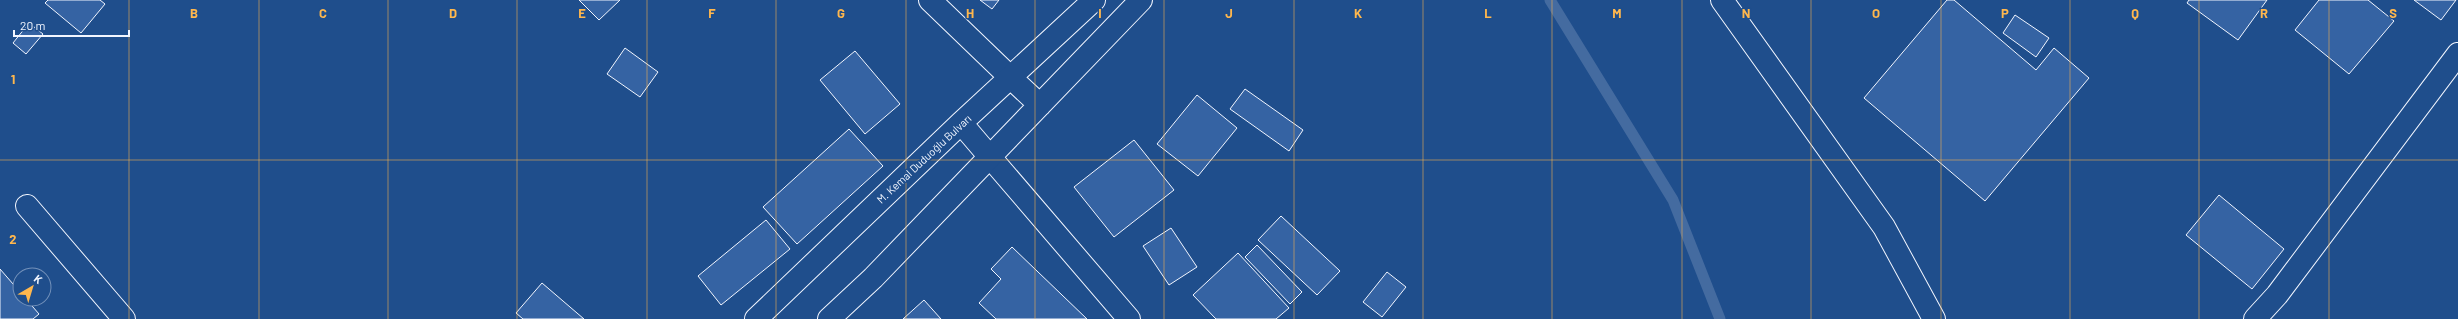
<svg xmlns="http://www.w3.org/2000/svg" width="2458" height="319" viewBox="0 0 2458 319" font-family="Barlow,sans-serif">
<rect width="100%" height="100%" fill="#1f4e8c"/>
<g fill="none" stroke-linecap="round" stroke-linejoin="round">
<path stroke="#446ba0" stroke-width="11" d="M1550 0 1673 200 1720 319"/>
</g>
<path fill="#3563a3" stroke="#f2f6ff" d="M48 0H100L105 4 81 33 45 3Z
M579 0H620L599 20Z
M980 0H999L992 9Z
M1947 0H1954L2036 70 2054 48 2089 78 1985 201 1864 98Z
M2189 0H2267L2238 40 2187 3Z
M2319 0H2368L2394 21 2349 74 2295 30Z
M2414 0H2456L2441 20Z
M2015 15 2049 38 2036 57 2003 33Z
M29 23 43 34 26 54 13 43Z
M625 48 658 72 640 97 607 74Z
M855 51 900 104 865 134 820 80Z
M1245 89 1303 130 1289 151 1230 109Z
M1197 95 1237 128 1198 176 1157 144Z
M849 129 883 166 797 244 763 207Z
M1134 140 1174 190 1114 237 1074 187Z
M2219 195 2284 249 2252 289 2186 235Z
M1281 216 1340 271 1317 295 1258 240Z
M766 220 790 249 721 305 698 276Z
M1171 228 1197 267 1169 285 1143 246Z
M1257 245 1302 292 1290 304 1245 257Z
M1012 247 1087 319H996L979 303 1001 279 991 269Z
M1238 253 1289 308 1276 319H1216L1193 295Z
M0 269 20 292V299H26L39 314 33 319H0Z
M1387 272 1406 287 1382 317 1363 302Z
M542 283 584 319H523L516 313Z
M924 300 941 319H903Z"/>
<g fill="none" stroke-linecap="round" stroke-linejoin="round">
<g stroke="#f2f6ff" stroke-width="24">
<path id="minor" d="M930 0 1011 78
M1722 0 1884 227 1934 319
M990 157 1129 319
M27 206 124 319
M2255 319 2277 295 2458 54"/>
</g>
<g stroke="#f2f6ff" stroke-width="24">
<path id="tertiary" d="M1011 78 1040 105
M961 123 990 157
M756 319 961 123 1094 0
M829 319 873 278 1141 0"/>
</g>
<use href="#minor" stroke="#1f4e8c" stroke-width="22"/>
<use href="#tertiary" stroke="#1f4e8c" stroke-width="22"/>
</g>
<path fill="none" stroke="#ffb74d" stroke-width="1" stroke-opacity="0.55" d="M129 0V319M259 0V319M388 0V319M517 0V319M647 0V319M776 0V319M906 0V319M1035 0V319M1164 0V319M1294 0V319M1423 0V319M1552 0V319M1682 0V319M1811 0V319M1941 0V319M2070 0V319M2199 0V319M2329 0V319M0 160H2458"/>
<g text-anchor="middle" stroke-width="3" stroke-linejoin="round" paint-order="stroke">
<g font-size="11" fill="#f2f6ff" stroke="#1f4e8c">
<text transform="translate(924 159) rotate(-43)" y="4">M. Kemal Duduoğlu Bulvarı</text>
</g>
</g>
<g font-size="13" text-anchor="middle" font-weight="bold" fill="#ffb74d" stroke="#1f4e8c" stroke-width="3" stroke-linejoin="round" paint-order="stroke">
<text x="194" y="18">B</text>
<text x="323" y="18">C</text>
<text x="453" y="18">D</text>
<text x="582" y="18">E</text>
<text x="712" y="18">F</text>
<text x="841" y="18">G</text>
<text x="970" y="18">H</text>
<text x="1100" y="18">I</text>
<text x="1229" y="18">J</text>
<text x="1358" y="18">K</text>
<text x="1488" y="18">L</text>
<text x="1617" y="18">M</text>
<text x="1746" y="18">N</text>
<text x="1876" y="18">O</text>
<text x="2005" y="18">P</text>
<text x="2135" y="18">Q</text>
<text x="2264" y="18">R</text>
<text x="2393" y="18">S</text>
<text x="13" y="84">1</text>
<text x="13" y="244">2</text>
</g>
<g transform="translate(32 287) rotate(38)"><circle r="19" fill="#1f4e8c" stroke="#7391ba"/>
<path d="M0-3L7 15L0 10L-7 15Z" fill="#ffb74d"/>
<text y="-6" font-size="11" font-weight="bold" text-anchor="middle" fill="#f2f6ff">K</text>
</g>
<path d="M14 30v6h115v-6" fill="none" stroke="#f2f6ff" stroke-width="2"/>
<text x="20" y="30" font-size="12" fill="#f2f6ff" stroke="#1f4e8c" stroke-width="3" paint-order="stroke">20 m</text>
</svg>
